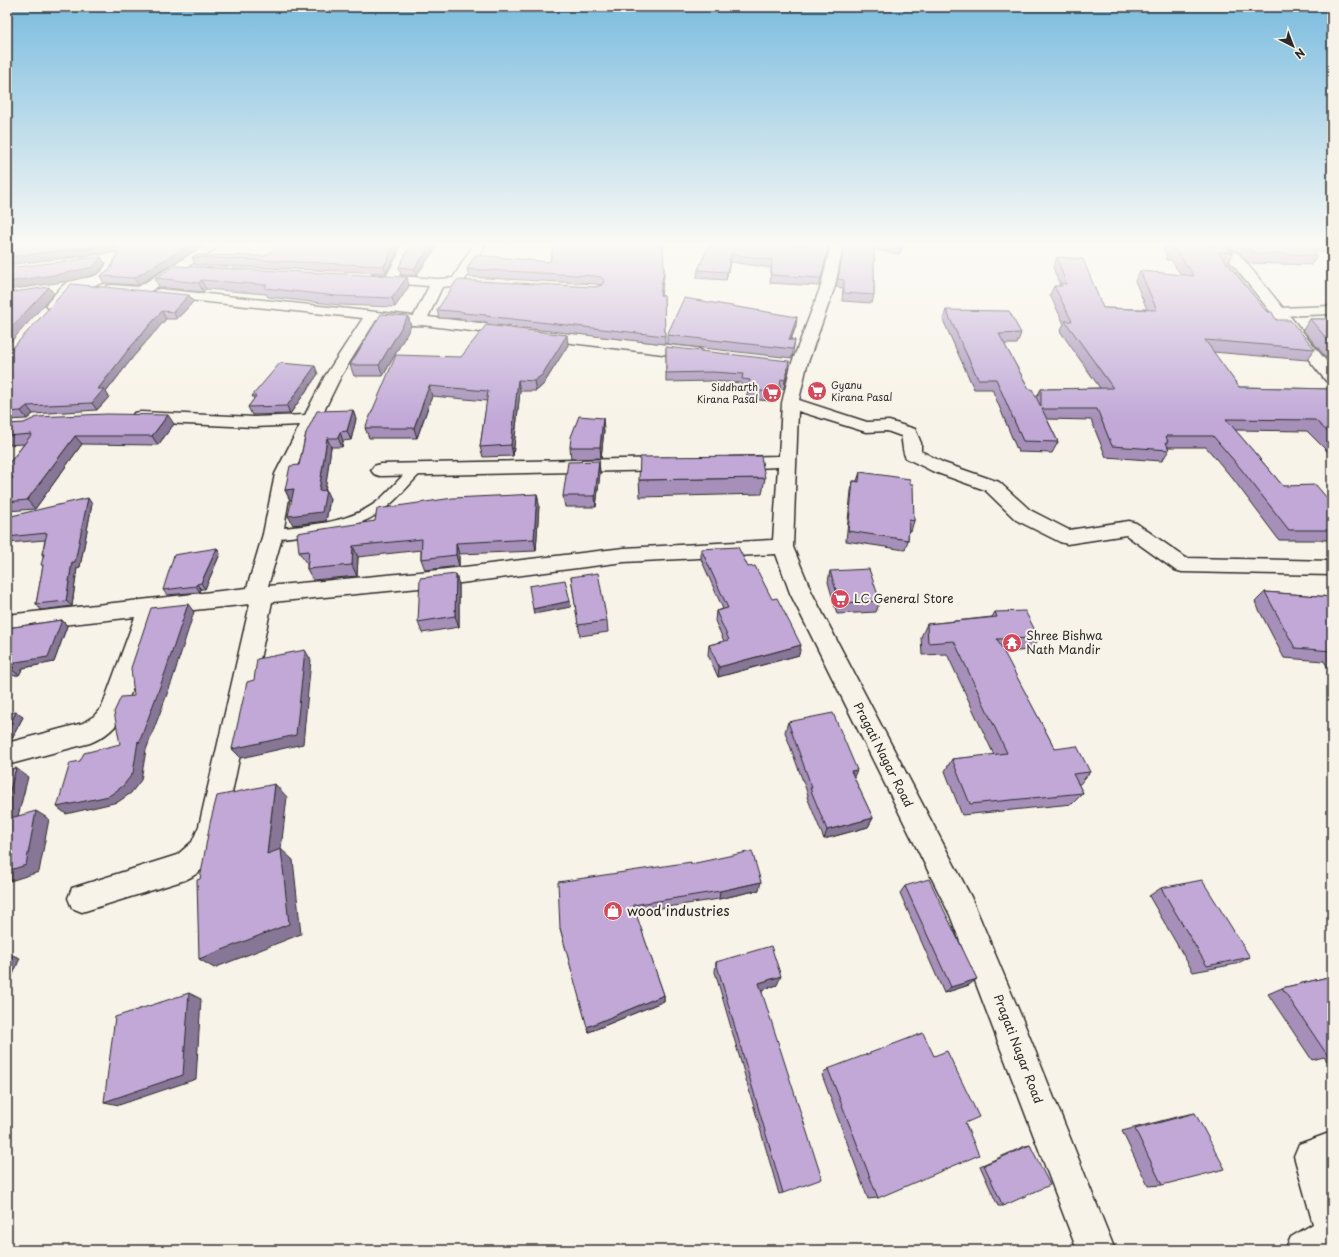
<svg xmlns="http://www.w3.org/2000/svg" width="1339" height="1257" viewBox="0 0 1339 1257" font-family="'Playpen Sans',sans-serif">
<rect width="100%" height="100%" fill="#f7f3e8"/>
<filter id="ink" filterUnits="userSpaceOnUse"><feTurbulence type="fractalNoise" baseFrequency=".025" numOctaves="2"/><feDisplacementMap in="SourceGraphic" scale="8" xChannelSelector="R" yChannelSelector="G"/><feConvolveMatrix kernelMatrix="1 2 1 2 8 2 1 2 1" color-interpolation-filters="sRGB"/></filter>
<g filter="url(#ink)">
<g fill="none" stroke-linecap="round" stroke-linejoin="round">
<g stroke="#2b2b2b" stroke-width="3">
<path id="service" d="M417 465 422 466 424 469 422 472C410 483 400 497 387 507 356 533 311 534 273 539L268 538 266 534 268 530 273 529C309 525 348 524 378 501 390 490 401 477 412 466Z"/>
</g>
<g stroke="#2b2b2b" stroke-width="3">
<path id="minor" d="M206 245H221L146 294C135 297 118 295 107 292L105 289 107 286 112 285 138 287Z
M400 245H412L410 255 399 276 437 279 453 278 473 245H485L462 285 442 287 428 317 696 348 701 350 704 353 701 356 696 358 422 325C416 327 386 321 376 320L341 376 293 474 283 534 268 586 430 571 624 548 773 540 778 467 731 469 725 467 722 463 725 459 731 457 779 456 782 403 791 365 821 286 831 245H843L835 286 807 365 799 400 867 422 889 421 915 429 921 443V451L944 463 999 482 1030 510 1069 530 1129 521 1136 523 1186 558 1332 561V575L1182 572 1175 570 1126 535 1067 544 1060 542 1016 520 985 490 932 471 906 458C902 452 903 443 901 436L887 431 866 432 798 411 793 547 812 593 971 897 1024 1023 1115 1250H1077L950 915 790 593 776 554 624 562 430 587 272 602 225 826C216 850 211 869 185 880L82 912 72 908 68 898 72 888 177 855 192 842 199 826 250 604 157 614 124 713C117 727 105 737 90 743L7 765V743L83 723 94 716 102 707 135 617 7 631V615L247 588 263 534 275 474 300 425 254 427 140 422 134 421 132 417 134 413 140 412 254 417 305 415 325 376 363 318 160 297 155 296 153 293 155 290 160 289 414 316 429 286 378 282 373 281 371 278 373 275H387L398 255Z
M115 253 120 254 121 257C119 265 116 276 108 281 99 286 86 285 77 289 65 294 63 312 48 308L46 305 48 302C54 296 59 288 65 284 80 273 99 285 107 262L71 266 66 265 64 262 66 259Z
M1332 306V314L1279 316 1274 315 1272 312 1274 309 1279 308Z
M669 458 675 460 678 464 675 468 669 470 380 476 374 474 371 470 374 466 380 464Z
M1332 1132V1250H1285L1291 1237 1313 1224 1294 1156 1299 1144Z"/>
</g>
<g stroke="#2b2b2b" stroke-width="3">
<path id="tertiary" d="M1206 245H1222L1239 254 1332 368V383L1326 381 1229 260 1208 248Z"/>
</g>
<use href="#service" fill="#f7f3e8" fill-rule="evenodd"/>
<use href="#minor" fill="#f7f3e8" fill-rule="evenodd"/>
<use href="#tertiary" fill="#f7f3e8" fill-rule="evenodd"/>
</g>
<path fill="#a690b9" stroke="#2b2b2b" d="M7 245H204L138 285 104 283 100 276 110 269 118 252H115Z
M410 245H438L416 276 401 275 399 267 409 248Z
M554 245H665L663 248 664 275 661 295 664 296 665 344 496 325 487 324V322L465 321V319L439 318 437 310 595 287 602 285 596 284 469 277 467 269 550 262Z
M709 245H829L819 286 770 283 771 268 730 262 726 280 697 278 698 270Z
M844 245H903L899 254 874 250V295L872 303 842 301 843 288 836 287Z
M1161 245H1222L1234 252 1229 262H1227L1267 312 1276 320 1315 349 1307 360 1213 352 1239 387 1332 389V456L1307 431 1235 430 1283 486 1332 504V540H1279L1233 479 1206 447H1168L1169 450 1162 461 1106 457 1091 420 1047 419 1058 442 1052 453 1018 452 992 389H974L943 320 946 310 1021 333 1017 344H1004L1029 389 1036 398 1041 389 1100 388 1060 331 1064 324 1050 295 1054 286H1060L1053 267 1057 257 1103 308 1147 309 1135 281 1140 271 1181 275 1171 260H1166V253Z
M1225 245H1332V252H1314L1317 255 1311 265 1248 263 1240 253Z
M397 254 386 273 195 265 192 257Z
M155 278 409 286 395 307 340 305 268 297 266 294 206 289 203 292 159 287Z
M193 302 177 319H166L133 357 106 392 109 397 97 410 33 414 27 419 7 420V354Z
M408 316 411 326 383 376H354L350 365Z
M1310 319H1332V362L1329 361 1303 330Z
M796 326 791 340H795L792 358 667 344V335Z
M568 345 543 385 536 391H520L513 456 483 457 480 447 487 401 432 396 417 438H369L365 428 461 357Z
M666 347 788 370 784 389 780 388 779 396 773 395 772 401 746 399 748 389 741 388V383L711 381 666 382Z
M318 374 290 414 252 415 248 407 254 399 252 396Z
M356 419 351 440 343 441 342 447H331L325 490 330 499 326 521 293 525 292 499 290 500 285 490 299 465 306 433Z
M7 424H174L158 445 82 444 35 509 7 511V466L24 444 7 445Z
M604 430 601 458 571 459 570 447Z
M599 461 600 473 596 507H565L563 496Z
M860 472 910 484 914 521 911 531 909 530 908 540 905 550 846 541 851 491 853 481H857Z
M765 478 762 494 640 497 639 480Z
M537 494 539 505 536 551 459 554V566L425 570 421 559V550L358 557 357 576 313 580 307 569V563H306L299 552 375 521Z
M92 504 80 567 77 568 72 606 41 610 36 604 43 567V556L42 554 45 540 7 543V517Z
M217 548 220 554 205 589H201L200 592 167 595 163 590Z
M701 549 748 567 799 655 718 677 708 655 709 645 724 641 715 621 716 611 723 609 701 559Z
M830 571 880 601 876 612 837 614 828 582Z
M571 577 607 621 608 632 580 636Z
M459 585V627L422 633 418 622Z
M1332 588V594L1330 590Z
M1265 592 1332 597V675L1324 661 1284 658 1255 602Z
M995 612 1039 638 1031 650 1003 652 1055 749 1090 772 1080 784H1078L1083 793 1072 804 962 815 945 771 952 759 994 755 947 654 922 655 921 637 927 624 992 617Z
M62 620 67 626 54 662 23 668 19 675 7 676V628Z
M7 713 23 717 11 740 7 741Z
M788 722 854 778 873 818 868 827 824 839 807 797 808 795 785 732Z
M691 864 759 890 719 899 635 912 664 995V1001L589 1032 560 928Z
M905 886 969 985 944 993 900 893Z
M1161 888 1250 957 1236 964 1193 972 1149 896Z
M716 962 777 985 762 990 783 1193 779 1194 715 972Z
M1332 976V1059L1327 1061 1324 1057 1312 1060 1268 994 1282 988Z
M828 1069 965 1123 878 1198 868 1199 822 1075Z
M1195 1113 1162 1185 1148 1186 1122 1131 1180 1116Z
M1030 1145 1003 1206H998L980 1166 1025 1146Z"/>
<path fill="#877696" stroke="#2b2b2b" d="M107 245H112L115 252 7 265V257Z
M189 245H204L138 285 134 278Z
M395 245H399L397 254 386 273 384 266Z
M431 245H438L416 276 414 269Z
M901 245H903L899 254 901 246Z
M731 254 730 262 726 280 727 272Z
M101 257 105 264 97 274 71 281 7 290V282Z
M664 268V275L660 303V295Z
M407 277 409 286 395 307 392 298Z
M201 280 206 289 203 292 199 283Z
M49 287 54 294 7 346V332Z
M189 295 193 302 177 319 173 312Z
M162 311 166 319 133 357 106 392 109 397 97 410 92 403 98 389 128 350Z
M408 316 411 326 383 376 379 365Z
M797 317 796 326 787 349 789 340Z
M567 335 568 345 543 385 536 391 534 381Z
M789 361 788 370 784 389 785 380Z
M315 366 318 374 290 414 287 406Z
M518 380 520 391 513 456 511 445Z
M429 386 432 396 417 438 414 428Z
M27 406 33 414 27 419 21 411Z
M353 410 356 419 351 440 347 431Z
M168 415 174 424 158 445 152 436Z
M603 418 604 430 601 458 600 447Z
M340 432 343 441 342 447 338 438Z
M75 436 82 444 35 509 27 500Z
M327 438 331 447 324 500 319 491Z
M599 461 600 473 596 507 595 496Z
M294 489 299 498 290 500 285 490Z
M326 490 330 499 326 521 293 525 288 516Z
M537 494 539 505 536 551 534 539Z
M88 498 92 504 80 567 77 568 72 606 66 601 72 562Z
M456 543 459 554V566L456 555Z
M353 546 358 557 357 576 352 565Z
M217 548 220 554 205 589 201 583Z
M456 574 459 585V627L455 616Z
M197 584 201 589 200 592 196 586Z
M570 601 571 607 534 614 533 609Z
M188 604 194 612 172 681 146 750 141 780 131 793 118 802 66 814 57 807 138 741Z
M62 620 67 626 54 662 23 668 19 675 12 670 16 662Z
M801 645 799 655 718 677 719 667Z
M305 650 311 660 303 744 241 758 232 749Z
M16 712 23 717 11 740 7 737V731Z
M16 768 28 777 15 828 7 824V801Z
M857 770 853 779 851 771Z
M275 784 287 797 279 866 267 854Z
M36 811 49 819 39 872 7 882V871Z
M873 818 868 827 824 839 827 830Z
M281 849 293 860 301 934 214 968 199 959Z
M761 882 759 890 719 899 720 891Z
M7 953 20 958 7 989Z
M781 976 777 985 756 992 759 983Z
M977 979 969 985 944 993 951 987Z
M189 993 201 999 196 1079 119 1105 104 1102Z
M664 995V1001L589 1032 587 1027Z"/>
<path fill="#c1a8d7" stroke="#2b2b2b" d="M7 245H107L7 257Z
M113 245H189L134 278 100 276 110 269 117 256 118 250 117 247Z
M278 245H395L384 266 192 257 196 255 265 256Z
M410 245H431L414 269 399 267 409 248Z
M554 245H663L664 268 660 295 664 296 665 336 494 317 486 316V315L463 313 464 312 437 310 457 280 595 287 602 285 604 281 601 277 595 276 467 269 475 255 550 262Z
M709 245H829L821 278 771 275 772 260 731 254 727 272 698 270Z
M844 245H874V295L844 293V280L838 279Z
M893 245H901V246Z
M1171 245H1222L1234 252H1218L1267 312H1272L1276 320H1290L1315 349 1205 340 1239 387 1332 389V436L1315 420 1226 419 1283 486 1316 485 1332 504V530H1289L1241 469 1213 436H1166L1168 442H1166L1169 450 1112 446 1097 409H1042L1058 442 1023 441 996 379H978L946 310 1009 311 1021 333 999 334 1029 389H1032L1041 407V389L1113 388 1065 321H1072L1054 286H1062L1060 283 1066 284 1057 257 1083 259 1103 308 1157 310 1140 271 1194 276 1176 250H1171Z
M1247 245H1307L1317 255 1254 253Z
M101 257 93 267 66 273 7 282V268Z
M175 266 407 277 392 298 337 296 264 288 267 285 201 280 199 283 155 278Z
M71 284 189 295 173 312 162 311 128 350 98 389H104L92 403 27 406 21 411 7 412V354Z
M49 287 7 332V293Z
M684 298 797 317 789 340H795L793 349 667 335Z
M381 314 408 316 379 365H350Z
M1310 319H1332V345Z
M486 325 567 335 542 375 534 381 518 380 511 445 480 447 488 391 429 386 414 428H365L396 355 461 357Z
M666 347 789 361 785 380 781 379 780 387 774 386 773 392 747 390 750 380 742 379 743 374 712 372 666 373Z
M280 363 315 366 287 406 248 407 256 396H252Z
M353 410 347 431 340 432 338 438H327L319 491 326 490 322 512 288 516 294 489 285 490 290 466 299 465 306 433 317 411Z
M107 414 168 415 152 436H75L27 500 7 502V486L13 477 7 478V466L32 434 7 436V424L24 423 37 417Z
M579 416 603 418 600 447H570L571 437Z
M761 456 765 478 639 480 640 457Z
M599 461 595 496H563L568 462Z
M860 472 910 479V484H913L914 521 909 520 908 540 848 531 853 481 859 482Z
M537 494 534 539 456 543V555L421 559 422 539 353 546 352 565 307 569 309 551 299 552 297 533 375 521 377 509 453 498Z
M88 498 75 562H72L66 601 36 604 43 565H41L44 554H42L47 533 7 537V517Z
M738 547 748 567 755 566 772 599 777 598 801 645 719 667 709 645 729 640 716 611 728 608 701 549Z
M217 548 201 583 197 584 196 586 163 590 174 555Z
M869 569 880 601 840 603 830 571Z
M598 573 607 621 578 625 571 577Z
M456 574 455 616 418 622 420 578Z
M565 580 570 601 533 609 529 586Z
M1265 592 1332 597V651L1295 648Z
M188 604 165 673 139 743 138 741 133 773 123 786 109 796 57 807 70 763 80 761 84 753 120 744 114 712 121 697 134 696 131 668 151 608Z
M1025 611 1039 638 997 639 1055 749 1077 746 1090 772 1073 774 1083 793 970 804 952 759 1007 753 954 641 928 643 927 624 997 617 995 612Z
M62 620 48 657 16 662 12 670 7 671V628Z
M305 650 296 735 232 749 247 682 254 680 257 659Z
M16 712 7 731V713Z
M833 713 857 770 851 771 873 818 827 830 810 788H812L788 722Z
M16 768 7 801V770Z
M275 784 267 854 281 849 289 924 199 959 197 880 200 879 210 823 217 796Z
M36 811 26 865 7 871V819Z
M752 851 761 882 720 891 633 905 664 995 587 1027 560 928 558 882 691 862V864Z
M929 879 977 979 951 987 905 886Z
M1202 880 1250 957 1207 966 1161 888Z
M771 946 781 976 759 983 822 1179 783 1193 716 962Z
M1332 976V1055L1328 1056 1282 988Z
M189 993 183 1075 104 1102 115 1017Z
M923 1033 934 1056 947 1051 979 1117 965 1123 979 1155 878 1198 828 1069Z
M1195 1113 1225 1169 1162 1185 1135 1129Z
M1030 1145 1050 1185 1003 1206 984 1165Z"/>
</g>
<linearGradient id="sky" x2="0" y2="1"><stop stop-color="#7bbcdf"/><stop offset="0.58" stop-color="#fbfaf5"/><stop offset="1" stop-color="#fbfaf5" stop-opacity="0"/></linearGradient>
<rect width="1339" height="421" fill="url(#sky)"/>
<defs>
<g id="supermarket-disc" transform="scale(1)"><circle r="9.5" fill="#d1495b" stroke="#f7f3e8"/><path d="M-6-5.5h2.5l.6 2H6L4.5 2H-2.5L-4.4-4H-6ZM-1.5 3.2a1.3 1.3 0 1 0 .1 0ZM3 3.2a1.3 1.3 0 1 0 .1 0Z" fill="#fff"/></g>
<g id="temple-disc" transform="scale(1)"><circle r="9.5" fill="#d1495b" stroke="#f7f3e8"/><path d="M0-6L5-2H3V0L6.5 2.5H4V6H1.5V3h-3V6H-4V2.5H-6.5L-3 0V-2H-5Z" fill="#fff"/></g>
<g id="shop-disc" transform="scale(1)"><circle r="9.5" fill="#d1495b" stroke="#f7f3e8"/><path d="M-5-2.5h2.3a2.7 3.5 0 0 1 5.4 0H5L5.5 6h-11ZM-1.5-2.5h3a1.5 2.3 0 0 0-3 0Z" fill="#fff"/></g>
</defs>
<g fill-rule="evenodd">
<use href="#supermarket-disc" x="817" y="391"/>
<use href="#supermarket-disc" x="772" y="393"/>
<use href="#supermarket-disc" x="840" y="599"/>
<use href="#temple-disc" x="1012" y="643"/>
<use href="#shop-disc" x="613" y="911"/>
</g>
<g text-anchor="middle" stroke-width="4" stroke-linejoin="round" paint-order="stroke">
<g font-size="10" fill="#2b2b2b" stroke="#f7f3e8" text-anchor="start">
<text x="831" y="389">Gyanu<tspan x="831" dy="12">Kirana Pasal</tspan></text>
<text x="758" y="391" text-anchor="end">Siddharth<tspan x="758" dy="12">Kirana Pasal</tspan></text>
</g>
<g font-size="12" fill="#2b2b2b" stroke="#f7f3e8" text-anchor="start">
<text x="854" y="603">LC General Store</text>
<text x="1026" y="640">Shree Bishwa<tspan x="1026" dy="14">Nath Mandir</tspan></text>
</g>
<g font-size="12" fill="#2b2b2b" stroke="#f7f3e8">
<text transform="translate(883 755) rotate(63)" y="4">Pragati Nagar Road</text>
<text transform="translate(1018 1049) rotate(69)" y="4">Pragati Nagar Road</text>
</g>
<g font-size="14" fill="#2b2b2b" stroke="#f7f3e8" text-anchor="start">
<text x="627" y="916">wood industries</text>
</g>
</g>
<rect width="1339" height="1257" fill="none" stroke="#f7f3e8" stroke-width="24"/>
<rect x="12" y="12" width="1315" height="1233" fill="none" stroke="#2b2b2b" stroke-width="1.5" filter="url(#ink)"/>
<g transform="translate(1293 46) rotate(138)" stroke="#f7f3e8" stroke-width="3" paint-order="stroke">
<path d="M0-3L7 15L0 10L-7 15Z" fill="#2b2b2b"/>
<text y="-6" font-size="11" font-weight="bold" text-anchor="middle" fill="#2b2b2b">N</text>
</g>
</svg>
